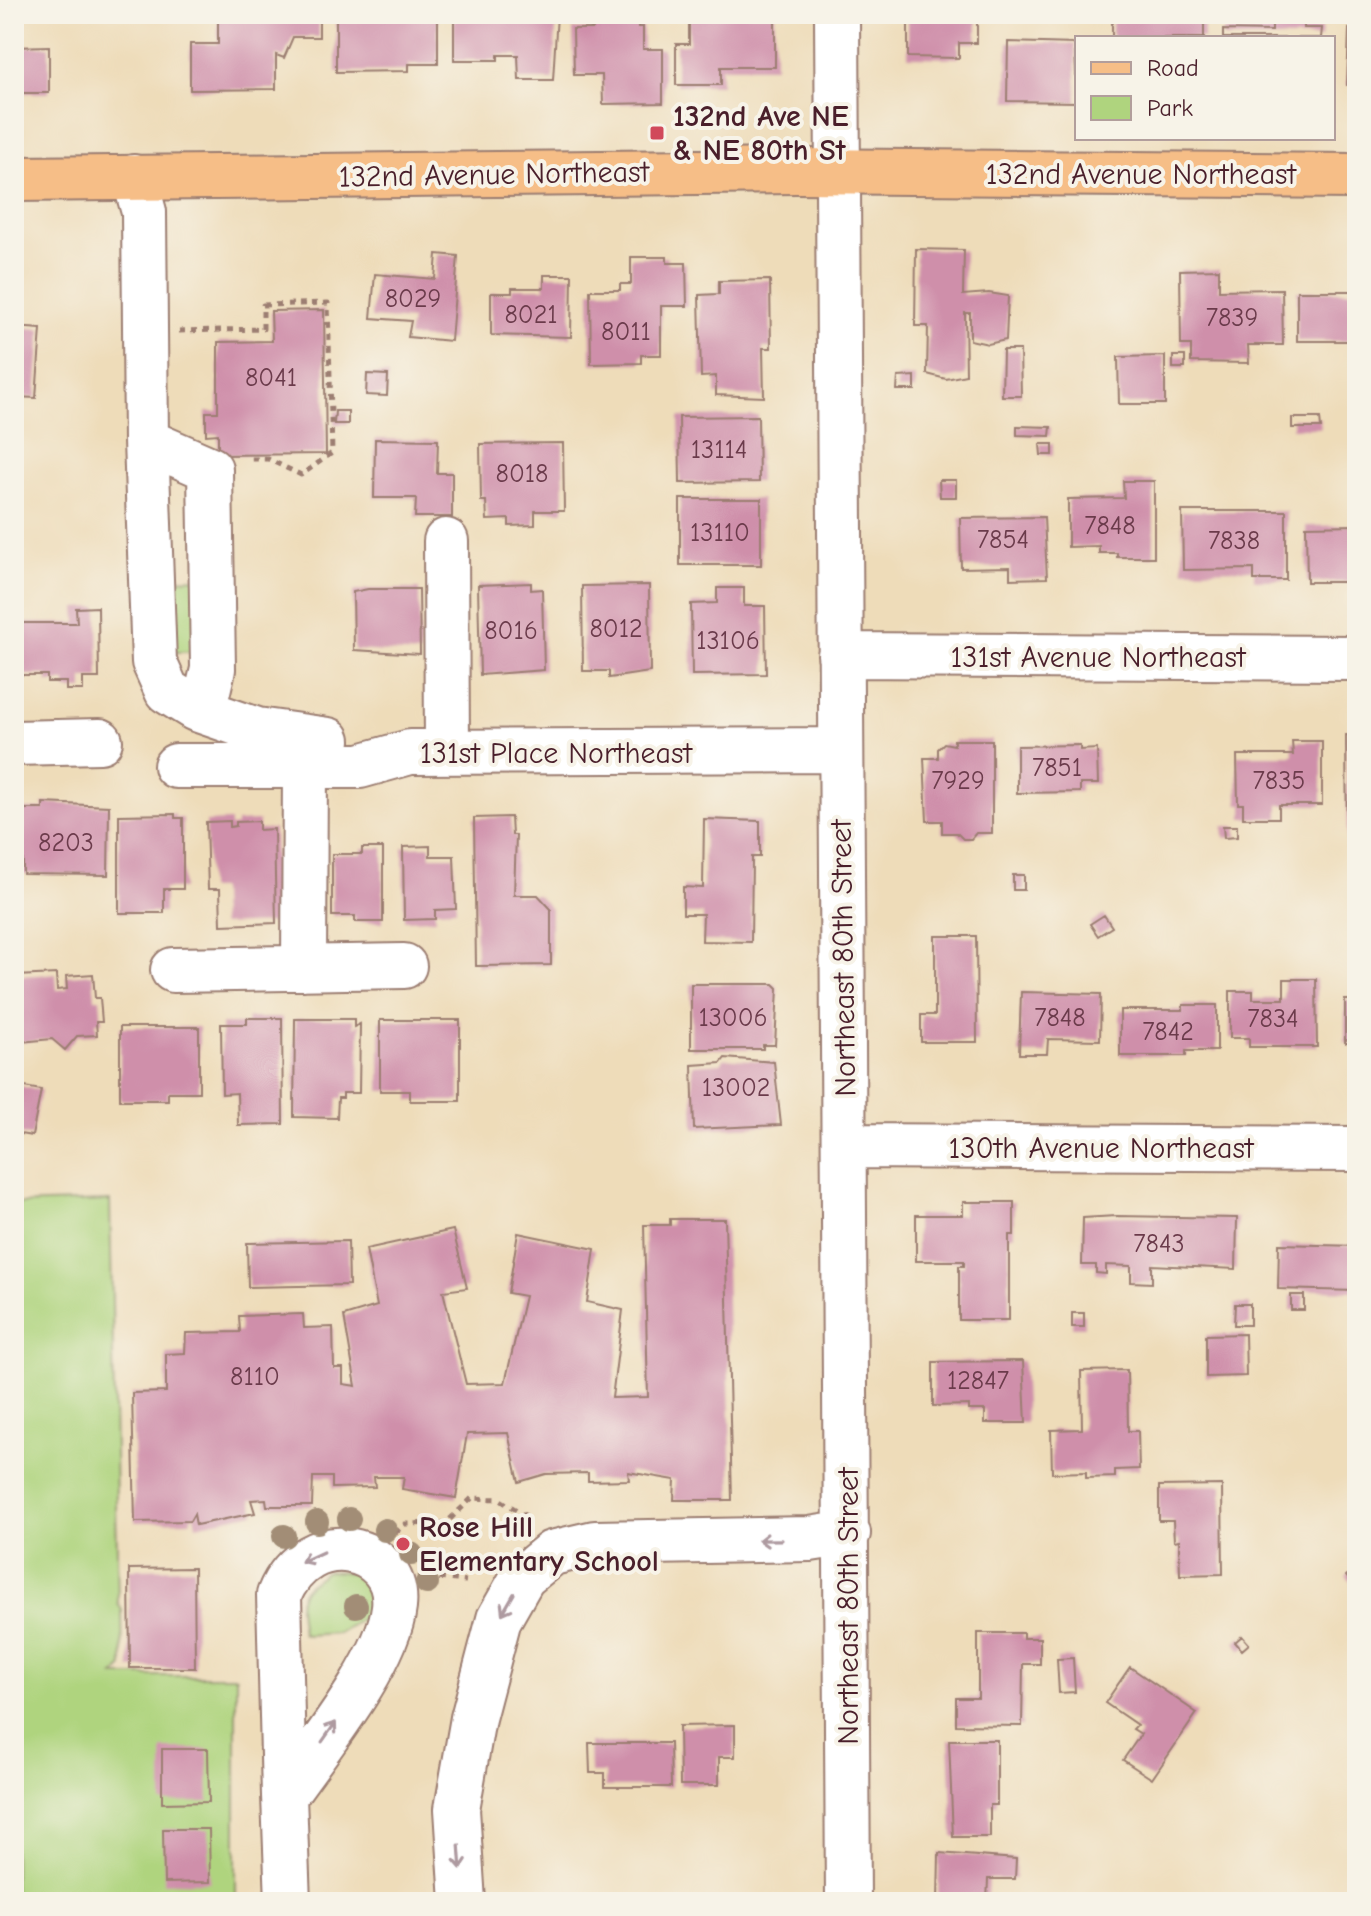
<svg xmlns="http://www.w3.org/2000/svg" width="1371" height="1916" viewBox="0 0 1371 1916" font-family="'Comic Neue',sans-serif">
<rect width="100%" height="100%" fill="#f7f3e8"/>
<filter id="ink" filterUnits="userSpaceOnUse"><feTurbulence type="fractalNoise" baseFrequency=".0125" numOctaves="2"/><feDisplacementMap in="SourceGraphic" scale="16" xChannelSelector="R" yChannelSelector="G"/><feConvolveMatrix kernelMatrix="1 2 1 2 8 2 1 2 1" color-interpolation-filters="sRGB"/></filter>
<filter id="wash" filterUnits="userSpaceOnUse"><feTurbulence type="fractalNoise" baseFrequency=".006" numOctaves="4" result="noise"/><feDisplacementMap in="SourceGraphic" scale="32" xChannelSelector="R" yChannelSelector="G"/><feGaussianBlur stdDeviation="1.8" result="paint"/><feColorMatrix in="noise" values="0 0 0 0 0 0 0 0 0 0 0 0 0 0 0 0 0 1.4 0 .05"/><feComposite in="paint" operator="in"/></filter>
<g filter="url(#wash)">
<rect width="100%" height="100%" fill="#eedcb9"/>
<path fill="#afd47e" stroke="#7c7a54" stroke-width="2" d="M218 578V651L144 653 143 579Z
M110 1201 118 1604 122 1610 123 1667 114 1676H236V1902H14V1204Z
M327 1571 357 1573 374 1586 373 1612 338 1633 306 1635 302 1633C297 1595 295 1593 327 1571Z"/>
<g id="blocks">
<path fill="#cf8faa" d="M240 14H319V37H293L284 58 276 55V89L190 90V44H218V16Z
M454 14H557L553 80H519L518 55H498V60H454Z
M593 14H638V27H643V49H663V103L603 104 602 75H574L573 29H593Z
M689 14H775V67H721V85H676V44H689Z
M908 14H977V43H959V58L908 57Z
M1112 14H1204V38H1112Z
M438 15V64H409V71L336 72V16Z
M1272 15H1304V28H1322L1321 38H1223V30L1272 31Z
M1349 29 1357 30V85H1347Z
M1008 42 1075 44 1077 102 1007 101Z
M49 46V93H14V47Z
M916 249 964 250 963 295 989 293 1008 296 1006 340 988 344 970 340V313H965L966 375 946 379 927 374 928 326H915Z
M437 254 458 256 451 341 408 337 411 321 371 318 375 274 435 279Z
M631 257H667V263H686L687 306H661V355H641V363L591 364 590 290H620V284H631Z
M1219 269V290L1282 289 1283 345H1248L1249 363 1191 362V345H1181L1180 270Z
M544 275H572L571 337 491 335V293H512V288H544Z
M770 280 771 348H763L764 397 716 395V376L701 377 699 295 719 294V281Z
M1297 291H1357V341H1297Z
M324 310 326 454 218 455V434L206 435V412H218V342L272 341 271 311Z
M14 327 41 329 36 398 16 397 14 393Z
M1003 350H1020L1021 396H1002Z
M1165 356V404H1119L1118 357Z
M1173 356H1185V368H1173Z
M367 374 388 375 387 396 366 395Z
M915 376V390H897L898 377Z
M335 411H348V424H334Z
M758 416 759 482 680 483 679 417Z
M1292 418H1320L1321 428H1292Z
M1017 426 1051 427 1050 436 1017 435Z
M375 439 438 440 437 473H452V517H415L416 498H374Z
M563 443 564 511H535V525L509 526V519L487 520 486 501H481L480 444Z
M1040 444H1053V455H1041Z
M939 480H956V497H940Z
M1123 481H1154V557H1117V553H1099V546L1068 547V499L1124 498Z
M680 499H761V565H680Z
M1182 511H1286V580H1254V569L1183 570Z
M1044 517 1047 578 1010 579V567L961 568 960 518Z
M1357 525V582H1307L1306 526Z
M531 583V590L542 589 544 670 480 675 478 585Z
M649 585 650 672 609 678V671H583L582 586Z
M717 588H744V606H765L766 674 692 675 691 604 717 603Z
M368 589H419L420 654 354 650 353 592Z
M98 607 99 678H83V690H66V682H47V675H19V669H14V623H77L76 608Z
M1346 735H1357V848H1347Z
M954 740H992V833H976L971 839H963L957 833H942V821H927L924 758H938V749L944 743 954 745Z
M1292 741H1322V805H1279V818H1243V804H1238L1237 755H1293Z
M1080 745V750L1097 749 1098 784H1080V792L1017 793V746Z
M43 803 109 806 108 875 23 874V809H43Z
M175 814V818H183V889H164V913H119V815Z
M511 817 512 835H516L514 895H538L551 909V965L476 966 474 818Z
M704 819 760 821V857H752L751 942 702 941 703 914H683V887L703 888Z
M230 821V827L236 826V822L259 821V830L274 829 276 923 221 925 220 889H208L206 822Z
M1223 826H1237V837L1224 838Z
M430 846V856H454L456 909 435 910V919L404 920 403 847Z
M362 848H383V922H355V916H332V854H362Z
M1013 875H1024V890H1013Z
M1104 915 1112 927 1098 936 1090 924Z
M935 936H976L977 1042H921V1015H935Z
M56 974 57 990 67 989 66 976 93 974 95 998H100L102 1022H96L97 1035 77 1036 65 1050 52 1039 21 1042 16 976Z
M1284 979H1316L1317 1047H1249V1038H1230V991H1253V999H1284Z
M691 984H774L778 988 775 1045H763V1049H691Z
M1021 992 1101 994 1100 1040 1048 1039 1047 1054H1019Z
M1345 1000H1357V1043H1345Z
M1183 1005H1217V1051H1186V1056H1120V1010H1183Z
M247 1018H282L283 1124 238 1125 237 1093 222 1094 221 1024H247Z
M295 1019H354V1027L360 1024 359 1093H343V1098H338L337 1118 294 1117Z
M380 1020H460V1101H410V1091H380Z
M120 1027H199V1092H168V1100H120Z
M725 1058 774 1062 781 1125 694 1129 692 1065 721 1063Z
M14 1085 41 1090 32 1136 14 1133Z
M963 1202H1014V1235H1009V1320H959V1266H964V1261H916V1215H963Z
M1116 1216 1237 1218 1236 1269 1152 1265V1283L1131 1282V1266L1106 1265V1274L1096 1273V1265H1082L1083 1218Z
M670 1219H725L732 1500H674L675 1480 628 1472 629 1480 588 1481V1473L546 1474 519 1482 508 1433 467 1434 456 1498 402 1489 404 1477H374L375 1487 332 1488V1477H313L312 1506H267L266 1499 251 1500 255 1513 196 1525 194 1514 190 1521 135 1522 132 1393 166 1392V1354L185 1353 186 1333 240 1332 239 1316 303 1314 304 1328 333 1327 334 1368H343V1384L356 1386 344 1316 377 1306 366 1249 453 1230 467 1288 443 1291 466 1384 505 1383 525 1296 508 1293 518 1233 595 1249 587 1302 623 1310 612 1398 648 1397 644 1225H670Z
M348 1241 349 1285 248 1287 247 1243Z
M1279 1244 1357 1246V1291L1278 1289Z
M1291 1295H1304V1310H1291Z
M1235 1304H1250V1325H1234Z
M1072 1313H1084V1327H1072Z
M1245 1334 1246 1376 1206 1377V1335Z
M1023 1361 1026 1423H985V1410H969V1405L933 1406V1362Z
M1127 1370 1128 1431H1138L1139 1469 1115 1470V1477L1086 1478V1472L1052 1473 1051 1430 1082 1429 1081 1371Z
M1222 1485 1223 1574 1180 1575 1179 1540 1174 1541 1173 1521H1159V1486Z
M1357 1566V1589L1346 1576Z
M194 1568 195 1668H130L129 1569Z
M978 1633H1023V1638H1040V1664H1023L1022 1726 956 1725V1698H978Z
M1242 1636 1249 1644 1242 1650 1235 1642Z
M1073 1658 1075 1692 1059 1693 1057 1659Z
M1130 1667 1197 1713 1152 1779 1123 1760 1141 1734 1133 1729 1137 1725 1105 1703Z
M735 1725V1757H719V1785H680L679 1726Z
M949 1740H997V1805H990V1837H953Z
M589 1743H670L671 1787H605V1773H590Z
M162 1749H208L209 1802 162 1803Z
M163 1829H209L210 1882 164 1883Z
M939 1853 1016 1859 1015 1879H988L987 1902H938Z"/>
</g>
</g>
<g filter="url(#ink)">
<use href="#blocks" fill-opacity="0" stroke="#9c7e72" stroke-width="2"/>
<g fill="none" stroke-linecap="round" stroke-linejoin="round">
<g stroke="#9c7e72" stroke-width="48">
<path id="minor" d="M837 14 848 1902
M134 177 144 212 146 441 154 662 167 691 196 709 207 695 213 669 210 469 146 441
M446 541 447 752
M840 655 1357 658
M196 709 257 730 328 740
M14 743 100 741
M176 766H360L410 752 841 750
M304 968 305 766
M173 970 404 966
M845 1146 1357 1149
M284 1796C317 1749 388 1662 394 1607 401 1546 309 1522 279 1595L284 1796 288 1902
M463 1902 457 1809 473 1718 499 1619 523 1577 552 1553 595 1543 810 1539 848 1533"/>
</g>
<g stroke="#9c7e72" stroke-width="48">
<path id="major" d="M14 179 796 171 1357 176"/>
</g>
<path stroke="#9c7e72" stroke-width="5" stroke-dasharray="6 6" stroke-linecap="butt" d="M179 331 263 329V305L328 303 332 453 301 475 268 459H246
M395 1533 405 1524 446 1523 472 1498 499 1499 529 1518
M427 1577 466 1581"/>
<use href="#minor" stroke="#fff" stroke-width="44"/>
<use href="#major" stroke="#f6be87" stroke-width="44"/>
</g>
<g fill="#a28d76">
<circle cx="349" cy="1519" r="12"/>
<circle cx="317" cy="1522" r="12"/>
<circle cx="385" cy="1530" r="12"/>
<circle cx="284" cy="1536" r="12"/>
<circle cx="411" cy="1554" r="12"/>
<circle cx="427" cy="1583" r="12"/>
<circle cx="356" cy="1606" r="12"/>
</g>
<defs><path id="oneway-shaft" d="M-6 0H5M1.5-3L5.5 0L1.5 3" fill="none" stroke-width="1.6" stroke-linecap="round" stroke-linejoin="round" transform="scale(2)"/></defs>
<g stroke="#ae9aa0">
<use href="#oneway-shaft" transform="translate(770 1540) rotate(179)"/>
<use href="#oneway-shaft" transform="translate(312 1557) rotate(155)"/>
<use href="#oneway-shaft" transform="translate(508 1604) rotate(120)"/>
<use href="#oneway-shaft" transform="translate(329 1732) rotate(-55)"/>
<use href="#oneway-shaft" transform="translate(460 1857) rotate(86)"/>
</g>
</g>
<g fill="#d1495b" stroke="#f7f3e8" stroke-width="3">
<rect x="649" y="125" width="16" height="16" rx="4"/>
<circle cx="403" cy="1544" r="8"/>
</g>
<g text-anchor="middle" stroke-width="8" stroke-linejoin="round" paint-order="stroke">
<g font-size="26" fill="#6b3b4b">
<text x="413" y="307">8029</text>
<text x="531" y="323">8021</text>
<text x="1232" y="326">7839</text>
<text x="626" y="340">8011</text>
<text x="271" y="386">8041</text>
<text x="719" y="458">13114</text>
<text x="522" y="482">8018</text>
<text x="1110" y="534">7848</text>
<text x="720" y="541">13110</text>
<text x="1003" y="548">7854</text>
<text x="1234" y="549">7838</text>
<text x="616" y="637">8012</text>
<text x="511" y="639">8016</text>
<text x="728" y="649">13106</text>
<text x="1057" y="776">7851</text>
<text x="958" y="789">7929</text>
<text x="1279" y="789">7835</text>
<text x="66" y="851">8203</text>
<text x="733" y="1026">13006</text>
<text x="1060" y="1026">7848</text>
<text x="1273" y="1027">7834</text>
<text x="1168" y="1040">7842</text>
<text x="736" y="1096">13002</text>
<text x="1159" y="1252">7843</text>
<text x="255" y="1385">8110</text>
<text x="978" y="1389">12847</text>
</g>
<g font-size="30" font-weight="bold" fill="#4a1f2b" stroke="#f7f3e8" text-anchor="start">
<text x="673" y="126">132nd Ave NE<tspan x="673" dy="34">&amp; NE 80th St</tspan></text>
<text x="419" y="1537">Rose Hill<tspan x="419" dy="34">Elementary School</tspan></text>
</g>
<g font-size="30" fill="#4a1f2b" stroke="#f7f3e8">
<text transform="translate(494 174) rotate(-1)" y="10">132nd Avenue Northeast</text>
<text x="1141" y="184">132nd Avenue Northeast</text>
<text x="1098" y="667">131st Avenue Northeast</text>
<text x="556" y="763">131st Place Northeast</text>
<text transform="translate(843 958) rotate(-91)" y="10">Northeast 80th Street</text>
<text x="1101" y="1158">130th Avenue Northeast</text>
<text transform="translate(848 1606) rotate(-90)" y="10">Northeast 80th Street</text>
</g>
</g>
<rect width="1371" height="1916" fill="none" stroke="#f7f3e8" stroke-width="48"/>
<rect x="1075" y="36" width="260" height="104" fill="#f7f3e8" stroke="#b29e9c" stroke-width="2"/>
<rect x="1091" y="62" width="40" height="12" fill="#f6be87" stroke="#b29e9c" stroke-width="2"/>
<text x="1147" y="76" font-size="24" fill="#4a1f2b">Road</text>
<rect x="1091" y="96" width="40" height="24" fill="#afd47e" stroke="#b29e9c" stroke-width="2"/>
<text x="1147" y="116" font-size="24" fill="#4a1f2b">Park</text>
</svg>
